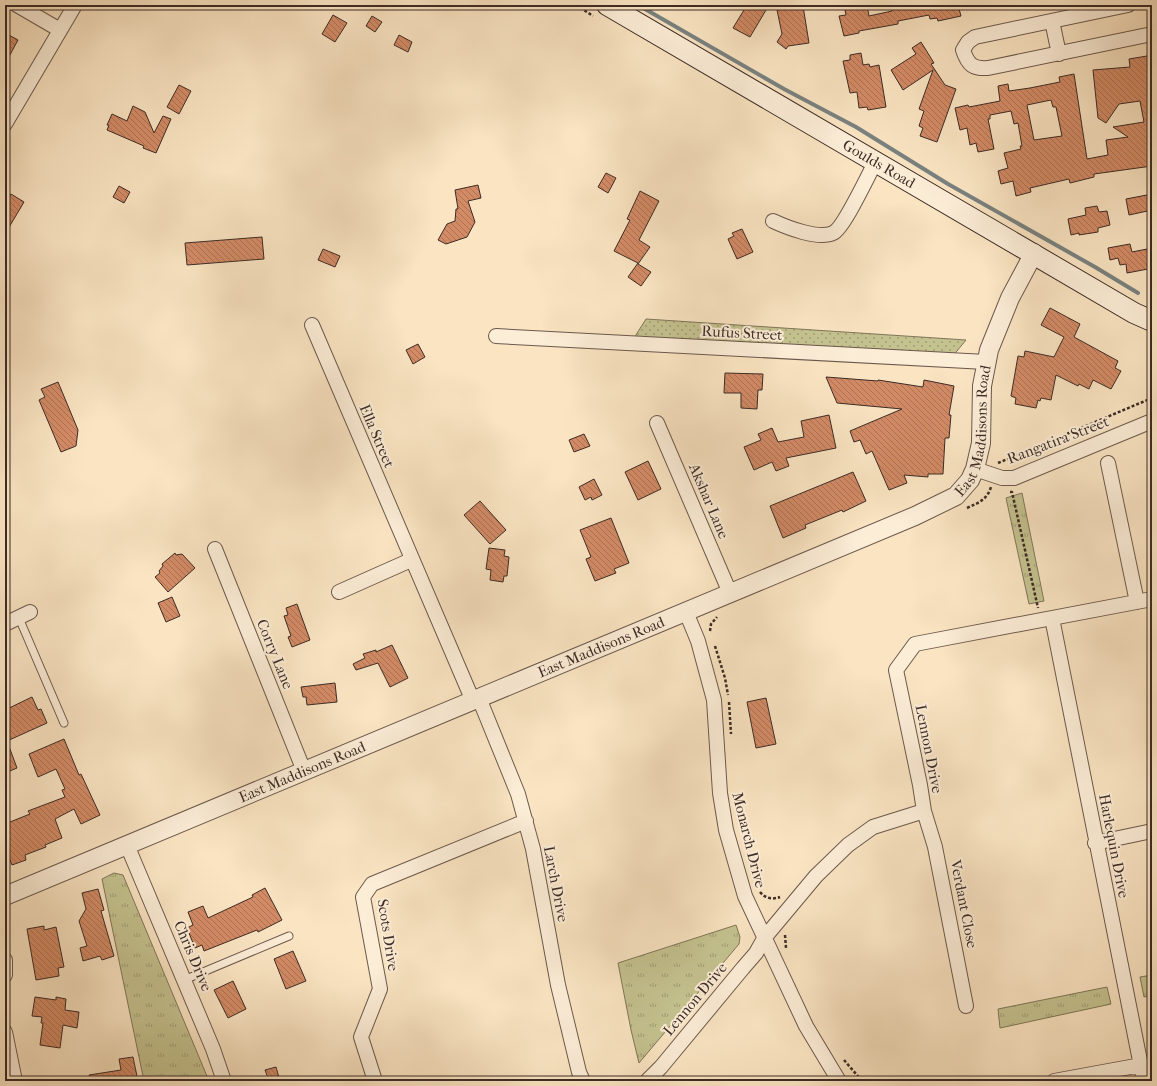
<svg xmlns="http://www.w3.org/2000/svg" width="1157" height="1086" viewBox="0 0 1157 1086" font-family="'IM FELL French Canon',serif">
<defs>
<pattern id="grass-dots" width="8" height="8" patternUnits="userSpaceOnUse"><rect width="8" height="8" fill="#c4c28f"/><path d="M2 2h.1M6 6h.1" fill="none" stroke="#a09e75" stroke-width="1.8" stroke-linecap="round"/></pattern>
<pattern id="park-tufts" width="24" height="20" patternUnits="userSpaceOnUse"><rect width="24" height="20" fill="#c4c28f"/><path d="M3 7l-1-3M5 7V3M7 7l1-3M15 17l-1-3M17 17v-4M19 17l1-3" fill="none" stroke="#a09e75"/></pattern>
<pattern id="building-back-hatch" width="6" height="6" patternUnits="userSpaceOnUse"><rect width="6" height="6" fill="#d38b66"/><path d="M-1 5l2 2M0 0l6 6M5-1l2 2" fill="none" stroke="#ac7254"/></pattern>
</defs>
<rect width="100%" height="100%" fill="#fae4c2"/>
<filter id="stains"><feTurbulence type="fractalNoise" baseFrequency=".005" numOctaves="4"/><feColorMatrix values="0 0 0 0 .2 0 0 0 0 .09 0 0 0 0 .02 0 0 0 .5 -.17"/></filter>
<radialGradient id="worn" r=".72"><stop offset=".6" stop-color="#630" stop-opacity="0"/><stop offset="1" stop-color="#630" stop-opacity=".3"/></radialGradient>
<path fill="url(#grass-dots)" stroke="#80765a" d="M646 319 966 340 952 357 634 338Z"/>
<path fill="url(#park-tufts)" stroke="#80765a" d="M1022 493 1044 601 1029 604 1006 498Z
M114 873 123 875 209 1081H144L102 879Z
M736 925 740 937 739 944 639 1063 631 1030 618 963Z
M1152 975V995L1144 997 1140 977Z
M1107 987 1111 1004 1000 1028 998 1009Z"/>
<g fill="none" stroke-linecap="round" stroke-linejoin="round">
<path stroke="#798280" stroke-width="4" d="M638 5 784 89 856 127 948 184 1095 267 1138 293"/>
</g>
<path fill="url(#building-back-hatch)" stroke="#3c2b25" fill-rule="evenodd" d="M747 5H769L750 37 733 28Z
M844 5H867L869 16 892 11 891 5H958L961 16 938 21 937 18 930 19 929 15 898 21V24L859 31V33L844 36 839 16 846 15Z
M803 6 809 43 788 46 786 49 777 42 782 34 777 10Z
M333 15 347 23 335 42 322 34Z
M372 16 382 22 375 32 366 26Z
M5 33 18 40 5 64Z
M399 35 412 42 408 52 394 45Z
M921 42 934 63 931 64 945 85 956 89 937 142 920 136 923 128 919 126 924 111 919 109 933 70 903 90 891 70 916 54 912 48Z
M861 53 863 65 869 64 870 67 879 65 886 107 868 110 867 107 859 108 857 92 850 93 843 61 850 60V55Z
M1147 56 1149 70 1152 69V166L1094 174V177L1070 183 1069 179 1030 188 1031 192 1016 196 1013 181 1001 184 998 171 1008 168 1004 153 1021 149 1020 146H1022L1018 123 1014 124 1011 111 990 115V119H988L994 149 978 152 976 143 970 145 967 128 960 130 955 108 968 105 969 107 1000 101 998 86 1008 84 1009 91 1030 88 1060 82 1059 77 1074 74 1087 159 1108 155 1106 140 1128 137 1113 127 1144 122 1140 101 1119 104 1106 123 1098 118 1093 70 1130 67 1129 59ZM1051 100 1053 107H1056L1062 136 1034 140 1027 105Z
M179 85 191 91 179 114 167 107Z
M133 106 145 112 154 133 163 116 171 119 156 153 143 148 144 146 107 130 109 125H107L112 114 127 121Z
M606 173 616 178 608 193 598 187Z
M478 185 481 198 468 201 475 222 467 237 446 244 438 240 447 224 455 221 456 209H458L455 190Z
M119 186 130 192 124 203 113 197Z
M640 191 659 201 639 240 650 247 638 264 651 272 641 286 628 277 638 263 614 251 630 220 627 219Z
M11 194 24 202 5 234V204Z
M1152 194V210L1129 215 1126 199Z
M1097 206 1099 212 1107 211 1110 225 1098 228V232L1079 235V233L1071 235 1068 219 1086 215 1085 208Z
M742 229 753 252 737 259 728 239 734 236 732 233Z
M262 237 264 259 187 265 185 243Z
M1130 244 1132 252 1147 249 1150 264H1147L1148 269 1127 273 1126 264 1120 265 1118 258 1110 260 1108 248Z
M323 249 340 256 335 267 318 260Z
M1050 308 1080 324 1074 337 1118 361 1115 368 1121 371 1111 389 1093 380 1089 389 1079 384 1078 386 1056 375 1051 400 1041 398 1040 401 1038 400 1036 408 1015 404 1016 398 1011 396 1018 356 1024 357 1025 351 1054 357 1064 337 1041 325Z
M418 344 425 357 413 364 406 350Z
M725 373 763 374 762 390H758L757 409 741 408V393H724Z
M826 377 878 381V380L923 387 924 380 954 386 949 415H951L949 438H945L943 474H928V477L904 475 907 483 889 490 872 451 866 454 860 440 854 442 850 431 902 409 837 403Z
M58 382 78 430 76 446 61 452 39 400 45 397 41 389Z
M829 415 836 448 786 458 789 466 776 471 772 462 754 470 744 447 761 440 758 434 772 428 778 442 804 437 801 421Z
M584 434 590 446 574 452 569 440Z
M648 461 661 489 638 500 625 472Z
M853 472 866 501 843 512 842 510 805 525 806 528 783 538 770 506Z
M594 479 602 495 592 500 591 497 585 500 579 487Z
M480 501 506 530 490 544 464 515Z
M611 518 629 563 614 569 616 573 595 581 586 559 591 557 580 530Z
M489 548 505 550 504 556 509 557 507 576H504L503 582 490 580 491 570 486 569Z
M175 553 176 555 182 554 195 568 168 592 155 577 160 573 159 571 163 566 162 564Z
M172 597 180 616 166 622 158 603Z
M297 604 310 640 292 647 288 637 291 636 284 616 288 615 286 608Z
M392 645 408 678 390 687 378 663 356 670 353 664 365 658 363 654 376 650V652Z
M335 683 337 702 307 705 306 697H303L301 687Z
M32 697 38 710 41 709 47 723 7 741 17 768 5 773V710Z
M766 698 776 744 756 748 747 702Z
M64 739 79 775 81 774 100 815 81 824 74 809 55 819 62 838 45 845 46 847 25 855 26 860 12 865 8 855 5 856V824L30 814 28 811 65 797 62 790 65 789 56 769 38 777 29 754Z
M265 888 282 920 258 932 257 930 204 951 202 945 195 948 187 928 193 925 188 912 203 906 208 918 253 897 252 895Z
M98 889 104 910 101 911 114 956 102 960 100 956 83 961 80 948 87 946 79 921 86 909 82 893Z
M44 926V930L56 927 64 967 58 968 59 976 36 980 27 929Z
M293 951 306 981 286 989 274 959Z
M233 981 246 1009 228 1018 214 990Z
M35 997 56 1000V997L66 999 65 1010 79 1012 77 1028 63 1025 60 1048 40 1045 43 1023H41L42 1017 32 1016Z
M133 1057 138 1081H90L89 1075 121 1070 119 1059Z
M276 1067 280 1081H269L265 1070Z"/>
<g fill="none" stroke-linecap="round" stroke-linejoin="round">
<g stroke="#6c594c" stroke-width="9">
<path id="service" d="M19 618 64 723
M184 980 289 936"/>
</g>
<g stroke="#6c594c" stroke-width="16">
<path id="minor" d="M17 5 60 30
M1128 5 975 37 968 42 963 50C968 65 973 69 988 68L1152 34
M1052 21 1059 54
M5 124 75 5
M773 221C786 227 818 240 833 233 844 228 868 175 876 161
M312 325 473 701
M496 336 986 362
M657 423 730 593
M1108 463 1137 602
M975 469 1002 478H1014L1152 421
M215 549 304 771
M339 592 411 560
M686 612 698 641 714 700 720 793 726 830 745 896 806 1026 839 1081
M1052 618 1144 1081
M5 624 30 612
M479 698 518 794 533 849 558 985 579 1072 583 1081
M924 811 935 847 966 1006
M1095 843 1152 831
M127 845 213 1049 224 1081
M5 960V975
M5 1032 15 1081
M375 1081 361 1037 380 989 363 897 372 884 526 821
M647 1081 661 1067 743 968 756 953 765 937 816 876 848 845 873 827 924 811 920 785 896 670 915 644 1152 599
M1054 1081 1141 1065"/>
</g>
<g stroke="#6c594c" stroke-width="20">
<g id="tertiary">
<path id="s1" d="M5 896 915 516 956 496 970 480 975 469 981 443 982 386 989 350 1010 298 1034 253"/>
</g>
</g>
<g stroke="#3c2b25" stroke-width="22">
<g id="secondary">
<path id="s2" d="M607 5 1134 313 1152 321"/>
</g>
</g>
<path stroke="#3c2b25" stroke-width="2.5" stroke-dasharray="3 2" stroke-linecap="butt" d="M576 5 593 16
M998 463 1152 398
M1010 492H1012L1038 608
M967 508C978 503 987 500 991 487
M710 631 711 624 717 617
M715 646 725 678 728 695
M729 702 731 734
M760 892C765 898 772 900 780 897
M785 935 786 948
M844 1060 862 1081"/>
<use href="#service" stroke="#fcedd7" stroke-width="7"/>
<use href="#minor" stroke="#fcedd7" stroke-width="14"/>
<use href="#tertiary" stroke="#fcedd7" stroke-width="18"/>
<use href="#secondary" stroke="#fcedd7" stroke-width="20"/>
</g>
<g text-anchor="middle" stroke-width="4" stroke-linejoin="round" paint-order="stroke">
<g font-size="15" fill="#3c2b25" stroke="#fcedd7">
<text dy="5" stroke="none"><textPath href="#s2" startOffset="315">Goulds Road</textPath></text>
<text transform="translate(742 333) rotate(3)" y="5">Rufus Street</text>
<text dy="5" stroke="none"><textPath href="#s1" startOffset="1102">East Maddisons Road</textPath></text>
<text transform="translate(377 436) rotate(67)" y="5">Ella Street</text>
<text transform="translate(1058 440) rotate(-21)" y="5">Rangatira Street</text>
<text transform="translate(709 501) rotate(67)" y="5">Akshar Lane</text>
<text dy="5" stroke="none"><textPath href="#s1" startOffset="646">East Maddisons Road</textPath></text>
<text transform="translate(275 654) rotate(68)" y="5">Corry Lane</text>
<text transform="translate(929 749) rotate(79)" y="5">Lennon Drive</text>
<text dy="5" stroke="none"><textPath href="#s1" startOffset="322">East Maddisons Road</textPath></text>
<text transform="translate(749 840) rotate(76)" y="5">Monarch Drive</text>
<text transform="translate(1114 846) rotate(79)" y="5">Harlequin Drive</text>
<text transform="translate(556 884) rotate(79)" y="5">Larch Drive</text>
<text transform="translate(964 904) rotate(79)" y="5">Verdant Close</text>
<text transform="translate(388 935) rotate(81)" y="5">Scots Drive</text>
<text transform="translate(193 956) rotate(67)" y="5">Chris Drive</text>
<text transform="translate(695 999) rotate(-50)" y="5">Lennon Drive</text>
</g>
</g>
<rect width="1157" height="1086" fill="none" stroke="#fae4c2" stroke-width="20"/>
<rect x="6" y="6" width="1145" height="1074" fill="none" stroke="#3c2b25" stroke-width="2"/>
<rect x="10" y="10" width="1137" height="1066" fill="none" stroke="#3c2b25"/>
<rect width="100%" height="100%" filter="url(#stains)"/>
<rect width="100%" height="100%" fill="url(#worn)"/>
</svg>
